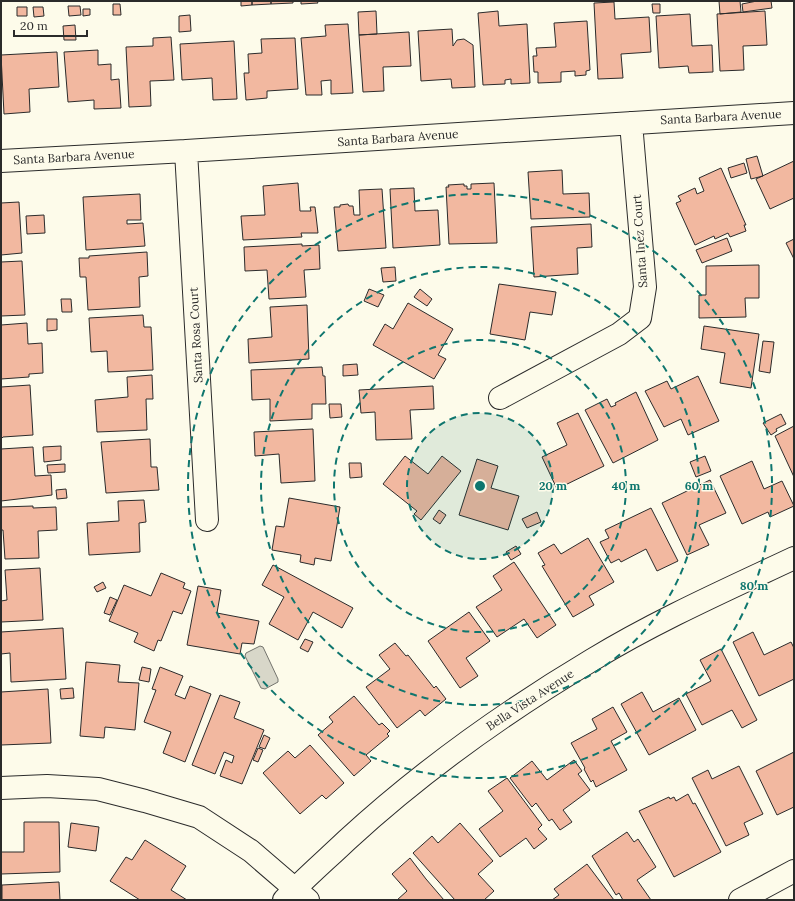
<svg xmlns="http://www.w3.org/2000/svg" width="795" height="901" viewBox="0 0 795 901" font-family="Lora,serif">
<rect width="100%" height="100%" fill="#fdfbea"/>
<path fill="#d8d7c9" stroke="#74746e" d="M260 646 263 647 278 679V682L265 689 261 688 245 656 246 653Z"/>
<path fill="#f2b8a0" stroke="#2b2b2b" d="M241 1H252V5L241 6Z
M252 1H271V4L252 5Z
M271 1H293V3L271 4Z
M301 1H317L318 3 301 4Z
M719 1H740L741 12 720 14Z
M757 1H771L772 8 743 12 742 4Z
M614 2 615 19 649 17 651 52 621 54 623 78 598 79 594 3Z
M113 4H120L121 15H113Z
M652 4H660V13H653Z
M68 6H80L81 15 69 16Z
M17 7H27V16H17Z
M33 7H43L44 16 34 17Z
M83 9H90V15L83 16Z
M376 11 377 34 359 35 358 12Z
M498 11 499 26 527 24 530 83 511 84V79L505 80V84L483 85 478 13Z
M765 11 767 45 743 46 744 70 720 71 717 14Z
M690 14 692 46 712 45 713 72 689 73 688 66 659 68 656 16Z
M190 15 191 31 179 32V16Z
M587 21 590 70 586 71V75L575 76V71L561 72V82L538 83V72H534L533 56H537L536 48 556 47 554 23Z
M348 24 353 93 331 94V80L321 81 322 95H306L301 38 326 36 325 25Z
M75 25 76 40H64L63 26Z
M452 29 453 46 457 40 464 39 473 45 475 87 452 88 451 79 421 81 418 31Z
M409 32 411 66 383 67 384 91 363 92 359 35Z
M171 37 174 80 150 81 151 106 129 107 126 47 153 46V38Z
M295 38 298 89 267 91V98L246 100 244 73H249L248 54 262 53 261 39Z
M234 41 237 99 213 100 212 78 182 80 180 44Z
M98 50V65L111 64V80L119 79 121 108 94 109V100L68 102 64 52Z
M57 52 59 87 29 89 30 112 4 114 1 55Z
M757 156 763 176 751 179 746 159Z
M794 161V198L770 209 756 179Z
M744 163 747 173 731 178 728 168Z
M721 168 746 225H744L746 231 730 237 728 233 715 239 714 236 695 245 676 203 681 201 678 196 695 188 697 194 704 191 699 178Z
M562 170 563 194 589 193 590 217 531 219 528 172Z
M298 183 300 211H311L310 207H315L318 233H301L302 237 243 240 241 216 265 215 263 186Z
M494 183 497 243 449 244 446 187H449L448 185 464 184V186H467V189H471V184Z
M414 188 415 211 438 210 440 245 393 248 390 189Z
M382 189 386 248 338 251 334 207H340V205L348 204 349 206H353L354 215H360L359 190Z
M140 194 141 220H127V224L143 223 145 246 86 250 83 197Z
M19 202 22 253 1 255V203Z
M44 215 45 233 27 234 26 216Z
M591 224 592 247 577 248 578 274 534 277 531 227Z
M727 238 732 251 702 263 696 250Z
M794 239V259L786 243Z
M302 244V246L319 245 320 269 304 270 306 297 269 299 267 270 245 271 244 247Z
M147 252 148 276 139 277 140 307 88 310 86 277H80L79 258H89V256Z
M22 261 25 315 1 316V262Z
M759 265V298H745L746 317 699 318V295H706V266Z
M395 267 396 281 383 282 381 268Z
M499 284 556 292 552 315 530 312 525 340 490 334Z
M369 289 384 295 378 307 364 301Z
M420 289 432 299 427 306 414 297Z
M61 299H71L72 312H62Z
M408 303 453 329 438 355 446 359 434 379 373 345 385 324 393 329Z
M307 305 309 359 249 363 248 339 272 337 270 307Z
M143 315 144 327H151L153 370 108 372 107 351 91 352 89 318Z
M47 319H57V330L47 331Z
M27 323 28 344 42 343 43 373 29 374V377L1 379V325Z
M704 326 759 334 751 388 720 383 725 353 701 349Z
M763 341 774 342 770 373 759 371Z
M357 364 358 375 343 376V365Z
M322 367 323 376H325L326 404H312V419L270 421V399L252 400 251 370Z
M152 375 153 399H146L147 430 97 432 95 400 128 397 127 377Z
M698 376 719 421 688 435 681 419 664 427 645 391 667 381 671 389Z
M30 385 33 435 3 437 1 439V387Z
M433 386 434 409 410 410 412 439 376 440 375 412 361 413 359 390Z
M636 392 658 440 613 463 585 410 607 399 611 407 616 405 615 403Z
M329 404H341L342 417 330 418Z
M578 413 604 466 557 489 542 457 567 445 557 423Z
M781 414 786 424 776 429 777 431 771 435 763 423Z
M794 426V477L775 436Z
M313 429 315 481 281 483 279 454 255 456 254 432Z
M150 439 151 467H157L159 490 106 493 101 442Z
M61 446V460L44 462 43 447Z
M33 447 35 476 51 475 52 495 1 501V449Z
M405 456 428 474 442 456 461 471 421 520 414 514 417 511 383 484Z
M705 456 711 471 696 477 690 462Z
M477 459 498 466 491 488 519 496 508 530 459 515Z
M752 461 764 489 782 481 794 506 770 517 768 512 742 524 720 476Z
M349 463H361L362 477 350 478Z
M65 464V472L48 473 47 465Z
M710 480 726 513 699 525 709 545 687 555 662 503Z
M66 489 67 498 57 499 56 490Z
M289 498 340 507 331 561 315 558 314 565 300 562 301 555 272 550 276 526 284 527Z
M144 500 146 522 139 523 140 552 89 555 87 523 119 521 118 501Z
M33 506V508L56 507 57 530 38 531 39 558 5 559 3 530H1V507Z
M651 508 678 561 657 571 646 549 621 562 619 559 611 563 600 542 609 538 605 530Z
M439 510 446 515 440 524 433 519Z
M537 512 541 522 527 528 522 519Z
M588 538 614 582 589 596 594 605 573 617 542 566 545 565 538 553 554 544 561 554Z
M516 546 521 554 511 560 506 552Z
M514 562 556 625 537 638 524 619 497 637 476 607 502 590 493 576Z
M273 565 353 608 342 628 313 612 298 640 269 624 284 597 262 585Z
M40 568 43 620 1 622V601L7 600 5 570Z
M161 573 185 583 183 588 191 591 182 614 173 611 161 641 158 640 154 651 134 642 138 633 109 621 124 585 151 596Z
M103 582 106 588 97 592 94 587Z
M198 586 221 590 217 613 259 621 254 644 242 643 240 654 187 645Z
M110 597 117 600 110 615 104 613Z
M469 612 490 641 466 658 478 676 460 688 428 641Z
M63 628 66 679 11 682 10 653 1 654V632Z
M753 632 764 655 791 642 794 648V679L759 696 733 642Z
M305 639 313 642 308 652 300 648Z
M395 643 406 656 408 655 434 688 436 686 446 699 425 716 420 710 397 728 366 687 390 669 379 655Z
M721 649 757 720 742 728 732 710 702 725 686 694 711 681 700 660Z
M86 662 120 665 118 682 139 683 135 730 105 727 104 738 80 736Z
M142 667 151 669 149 682 139 680Z
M160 667 183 676 175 695 185 699 190 686 211 694 185 762 163 753 171 732 144 722 156 690 152 689Z
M73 688 74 698 61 699 60 689Z
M48 689 51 743 1 745V692Z
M642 692 653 712 679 698 696 730 649 755 621 704Z
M220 695 240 702 234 718 264 730 242 784 220 776 226 760 232 763 234 756 224 752 215 774 192 765Z
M354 696 379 725 382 723 390 731 387 734 389 736 366 755 371 761 354 776 318 735 333 722 329 717Z
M613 707 627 732 611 741 627 770 596 787 593 780 591 782 584 769 585 768 571 743 597 729 592 719Z
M264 735 270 738 265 749 259 747Z
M310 745 344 783 326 799 322 795 300 814 263 773 288 751 295 758Z
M258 748 263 750 258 762 253 760Z
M794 752V807L777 815 756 771Z
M574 760 582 771 578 774 590 790 563 810 572 822 560 830 552 819 549 821 536 803 532 807 510 778 532 761 547 780Z
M739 766 763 814 744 823 749 835 726 846 692 778 708 770 712 779Z
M507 778 542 825 538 829 547 839 534 849 526 838 500 857 479 829 503 811 488 791Z
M688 794 693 804 695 803 721 852 674 877 639 811 669 797 670 799 674 797 676 801Z
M24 822H59L60 872 1 874V852H24Z
M71 823 99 827 96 851 68 847Z
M460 823 493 861 478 874 494 891 484 900H455L413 853 432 836 438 843Z
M627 832 634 842 638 839 656 867 637 880 651 900H623L619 893 616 895 592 856Z
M145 840 186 866 171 890 187 900H140L110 881 126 857 132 860Z
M410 858 426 879 444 900H397L407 891 392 874Z
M587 864 614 900H552L559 895 554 889Z
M59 882 60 900H2V885Z"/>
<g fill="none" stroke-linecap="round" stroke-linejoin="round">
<g stroke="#2b2b2b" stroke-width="24">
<path id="street" d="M186 151 207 520
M1 161 186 151 794 113
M500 398 619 334 640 318 645 287 631 123
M1 788 47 786 98 789 145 801 199 817 251 851 308 900
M284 900C304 879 326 860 347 840 422 771 505 712 592 660 656 621 726 590 794 558
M740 900 794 871"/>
</g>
<use href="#street" stroke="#fdfbea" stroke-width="22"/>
</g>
<circle cx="480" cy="486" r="73" fill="#0f766e" fill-opacity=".12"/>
<g fill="none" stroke="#0f766e" stroke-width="2" stroke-dasharray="7 5">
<circle cx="480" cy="486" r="73"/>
<circle cx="480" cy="486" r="146"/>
<circle cx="480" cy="486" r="219"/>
<circle cx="480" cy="486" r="292"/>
</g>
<g text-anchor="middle" stroke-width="3" stroke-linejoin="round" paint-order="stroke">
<g font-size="12" fill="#2b2b2b" stroke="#fdfbea">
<text transform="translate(721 117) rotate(-3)" y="4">Santa Barbara Avenue</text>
<text transform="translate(398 138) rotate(-4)" y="4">Santa Barbara Avenue</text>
<text transform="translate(74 157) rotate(-3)" y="4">Santa Barbara Avenue</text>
<text transform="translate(640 241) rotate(-94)" y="4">Santa Inez Court</text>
<text transform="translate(196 335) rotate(-93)" y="4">Santa Rosa Court</text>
<text transform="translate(530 700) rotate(-33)" y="4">Bella Vista Avenue</text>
</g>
</g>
<circle cx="480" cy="486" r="6" fill="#0f766e" stroke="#fdfbea" stroke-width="2"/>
<g font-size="12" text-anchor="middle" font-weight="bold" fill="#0f766e" stroke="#fdfbea" stroke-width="3" stroke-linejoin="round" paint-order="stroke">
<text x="553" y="490">20 m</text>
<text x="626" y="490">40 m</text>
<text x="699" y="490">60 m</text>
<text x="754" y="590">80 m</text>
</g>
<rect width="795" height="901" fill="none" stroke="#2b2b2b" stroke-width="4"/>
<path d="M14 30v6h73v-6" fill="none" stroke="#2b2b2b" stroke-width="2"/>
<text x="20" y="30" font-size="12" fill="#2b2b2b" stroke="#fdfbea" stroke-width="3" paint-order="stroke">20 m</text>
</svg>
